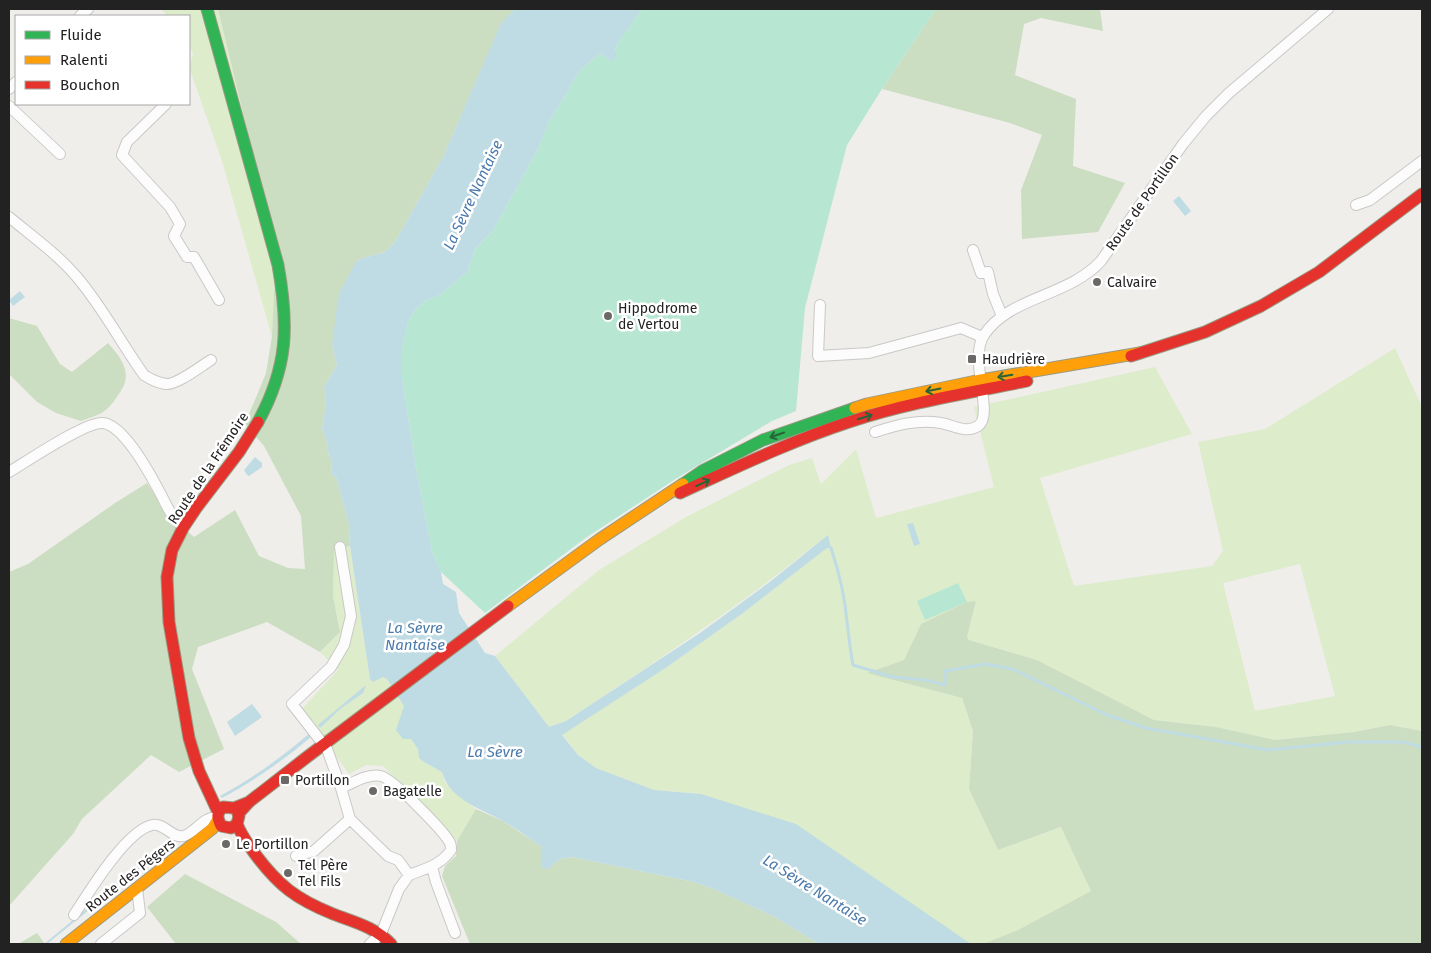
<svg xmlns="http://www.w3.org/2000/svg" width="1431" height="953" viewBox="0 0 1431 953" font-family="'Fira Sans',sans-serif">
<rect width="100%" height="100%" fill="#f0eeeb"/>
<path fill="#ddeccb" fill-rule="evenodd" d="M161 9H218L276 251 272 337 222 161 189 67 193 54 189 46V16H167Z
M1395 348 1422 407V731L1390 725 1354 732 1275 740 1216 727 1154 720 1037 660 969 640 967 637 976 601 921 624 904 660 868 673 962 698 973 731 969 789 998 850 1062 827 1091 891 1018 930 983 944H971L701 794 654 790 596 768 578 755 562 734 667 667 743 613 827 548H831L815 545C735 609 651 665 566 721L549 727 495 656 599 570 686 517 789 465 812 458 821 484 856 449 876 518 994 487 974 407 1155 367 1192 434 1040 478 1074 586 1212 566 1223 551 1198 442 1265 429ZM1300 564 1335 696 1255 711 1223 583Z
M350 546 370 679 383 677 387 679 404 706 411 739 418 749 424 762 442 772 445 782 476 809 457 841 383 766 366 765 349 774 302 709 338 670 320 652 340 632 333 596 334 551Z"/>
<path fill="#cbdec1" d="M218 9H515L501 24 443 157 395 242 385 252 357 260 332 345 337 365 324 387 326 404 322 429 326 438 329 457 332 462 331 475 336 477 349 524 350 546 334 551 333 596 340 632 320 652 267 622 198 647 192 669 224 749 179 772 151 755 82 819 73 834 9 906V572L28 564 115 503 147 483 167 514 194 537 235 510 259 556 288 568 305 569 301 516 264 446 245 424 266 373 272 336 276 251Z
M936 9H1100L1103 31 1041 18 1024 24 1015 75 1076 99 1073 166 1125 183 1098 232 1022 239 1021 190 1042 135 1010 123 882 89Z
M9 318 37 326 60 364 72 372 108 343C125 362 134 376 116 398 113 403 108 409 103 412 97 416 88 418 81 421L56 413 37 402 9 374Z
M976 601 967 637 969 640 1037 660 1154 720 1216 727 1275 740 1354 732 1390 725 1422 731V944H983L1018 930 1091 891 1061 827 998 850 969 789 973 731 962 698 867 673 904 660 921 624 967 602Z
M476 809 503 821 542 847 548 869 560 859 572 857 694 882 716 890 775 917 819 944H470L442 876 445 866 456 856 457 841Z
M185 874 276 922 301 944H176L147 907Z
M37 933 45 944H18Z"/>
<path fill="#b7e6d2" d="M642 9H936L882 89 847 145 805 308 796 411 772 421 677 478 587 537 485 613 441 572 432 552 416 468 402 379V347L408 322 415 310 425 301 441 294 467 272 475 249 492 232 538 149 549 122 570 87 581 69 601 53 612 62 617 44Z
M958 583 967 602 925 620 917 601Z"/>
<path fill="#bfdbe3" d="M515 9H642L617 44 615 51 617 55 612 62 601 53 581 69 570 87 549 122 538 149 492 232 475 249 467 272 441 294 425 301 415 310 408 322 402 347V379L416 468 432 552 441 572 443 584 456 592 459 613 485 653 495 656 549 727 566 721 700 633 771 581 828 535 831 548H827L743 613 667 667 562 735 578 755 596 768 654 790 701 794 796 824 971 944H819L775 917 716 890 694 882 572 857 560 859 548 869 542 868V847C529 838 517 829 503 821 480 808 450 800 442 772L424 762 419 758 418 749 411 739H403L396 730 404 706 387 679 383 677 373 682 370 679 350 546 349 524 336 477 331 475 332 462 329 457 326 438 322 429 326 404 324 387 337 365 332 345 339 293 357 260 385 252 395 242 443 157 501 23Z
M1179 196 1191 211 1185 216 1173 201Z
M20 291 25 297 13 306 9 300Z
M255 457 262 463V467L249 476 247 475 244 470Z
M913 523 920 544 914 546 907 524Z
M366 685 363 693 340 709 320 728 318 725Z
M252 704 262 717 235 736 227 722Z
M310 733 312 736C284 760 254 781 222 798L220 796C253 778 282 757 310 733Z
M170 836 174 837 168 846 157 852 142 867 47 944H44L141 864 153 852 164 845Z"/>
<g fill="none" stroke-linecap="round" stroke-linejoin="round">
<path stroke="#bfdbe3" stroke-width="3" d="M831 548C839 572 845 597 847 622 849 637 850 650 853 665L893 677 926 680 945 685V671L985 664 1013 669 1107 715 1146 728 1268 750 1348 742H1403L1422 747"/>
<g stroke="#c9c8c7" stroke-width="12">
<path id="street" d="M80 16 88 9
M9 89 16 82
M166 104 127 142 122 155 170 207 180 224 174 236 187 257H194L219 300
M9 106 60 154
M1356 205 1370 200 1422 161
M9 217C32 236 56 253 76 276 102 306 121 343 144 375 150 379 158 383 166 384 177 385 201 366 211 360
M973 250 981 273 988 272 993 294 1002 316
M820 305 818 356 869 353 961 328 982 337
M875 432C897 425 917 419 941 423 953 425 966 434 978 426 995 415 968 359 984 335 1010 296 1068 297 1101 261L1183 144 1206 116 1229 93 1328 9
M9 472C26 462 86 421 103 423 123 425 149 472 158 489 165 501 171 519 183 526
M340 547 351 616 344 645 331 667 292 704 327 749 341 788 350 819 388 856 398 860 409 875 399 889 381 934 370 944
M341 788C353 783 368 773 381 776 393 779 444 831 450 843 451 845 451 848 451 850 441 865 425 869 409 875
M296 856 314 851 350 819
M432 867 436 882 455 933
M74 915C89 892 126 831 152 825 164 822 172 839 184 836 196 832 203 817 217 817
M101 944 140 913 137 888"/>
</g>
<g stroke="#999a82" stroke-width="13">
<path id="fast" d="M207 9 278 265C289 326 288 367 258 422
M683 484 702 471 763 440 855 408"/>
</g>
<g stroke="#999a82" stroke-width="13">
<path id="slow" d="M855 408 867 404 981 380 1140 353
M508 606 600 539 683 484
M66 944 212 829 217 821"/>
</g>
<g stroke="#999a82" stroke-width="13">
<path id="jam" d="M1131 356 1205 332 1261 306 1319 272 1422 194
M680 493C735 468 791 441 849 422 906 403 968 393 1027 381
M218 812 199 771 189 738 169 622 167 577 172 550 183 528 197 507 239 452 258 422
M238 814 249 802 307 757 508 606
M239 816 237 824 231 828 221 826C217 817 216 814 223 807L234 808 249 802
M237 824C241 835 248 844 255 854 279 886 296 899 333 914 354 922 375 927 391 944"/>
</g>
<use href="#street" stroke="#fdfcfc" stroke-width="10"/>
<use href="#fast" stroke="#30b455" stroke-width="11"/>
<use href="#slow" stroke="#ff9f0a" stroke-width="11"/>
<use href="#jam" stroke="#e5322d" stroke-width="11"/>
</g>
<defs><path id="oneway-shaft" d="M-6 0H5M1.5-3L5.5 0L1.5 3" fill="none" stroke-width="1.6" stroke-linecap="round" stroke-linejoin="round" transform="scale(1.25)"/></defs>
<g stroke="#286439">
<use href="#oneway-shaft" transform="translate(1005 376) rotate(170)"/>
<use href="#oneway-shaft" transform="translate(933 390) rotate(168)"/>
<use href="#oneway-shaft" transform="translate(865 417) rotate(-17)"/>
<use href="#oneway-shaft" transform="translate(777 435) rotate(161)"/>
<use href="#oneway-shaft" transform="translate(703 483) rotate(-25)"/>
</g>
<g fill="#6a6968" stroke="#fff" stroke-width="2">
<circle cx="1097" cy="282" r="5"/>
<circle cx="608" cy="316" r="5"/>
<rect x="967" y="354" width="10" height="10" rx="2.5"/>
<rect x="280" y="775" width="10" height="10" rx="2.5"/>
<circle cx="373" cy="791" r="5"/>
<circle cx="226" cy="844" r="5"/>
<circle cx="288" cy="873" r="5"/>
</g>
<g text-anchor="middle" stroke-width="5" stroke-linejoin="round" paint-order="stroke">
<g font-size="14" fill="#222" stroke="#fff">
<text transform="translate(1142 202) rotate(-55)" y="5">Route de Portillon</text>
<text transform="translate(208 468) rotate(-56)" y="5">Route de la Frémoire</text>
<text transform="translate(130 875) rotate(-38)" y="5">Route des Pégers</text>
</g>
<g font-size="14" fill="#222" stroke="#fff" text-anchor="start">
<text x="1107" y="287">Calvaire</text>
<text x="618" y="313">Hippodrome<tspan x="618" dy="16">de Vertou</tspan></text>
<text x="982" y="364">Haudrière</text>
<text x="295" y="785">Portillon</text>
<text x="383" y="796">Bagatelle</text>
<text x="236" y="849">Le Portillon</text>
<text x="298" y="870">Tel Père<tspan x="298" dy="16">Tel Fils</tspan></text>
</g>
<g font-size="15" font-style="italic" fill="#4a7aab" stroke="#fff">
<text transform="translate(473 195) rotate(-65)" y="5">La Sèvre Nantaise</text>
<text x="415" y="633">La Sèvre<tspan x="415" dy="17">Nantaise</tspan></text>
<text x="495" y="757">La Sèvre</text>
<text transform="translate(815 890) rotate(32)" y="5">La Sèvre Nantaise</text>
</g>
</g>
<rect width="1431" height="953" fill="none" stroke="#222222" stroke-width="20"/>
<rect x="15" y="15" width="175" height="90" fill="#ffffff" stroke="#a7a7a7"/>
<rect x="25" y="31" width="25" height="8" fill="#30b455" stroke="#a7a7a7"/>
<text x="60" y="40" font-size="15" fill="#222222">Fluide</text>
<rect x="25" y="56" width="25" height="8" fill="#ff9f0a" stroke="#a7a7a7"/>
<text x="60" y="65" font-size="15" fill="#222222">Ralenti</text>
<rect x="25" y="81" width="25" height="8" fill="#e5322d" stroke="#a7a7a7"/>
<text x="60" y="90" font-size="15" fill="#222222">Bouchon</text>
</svg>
